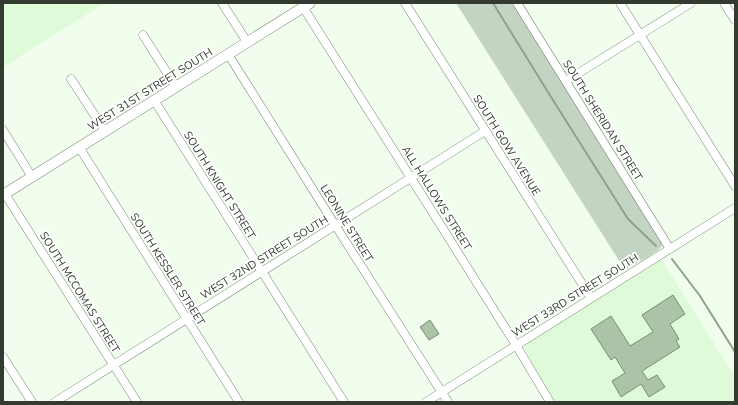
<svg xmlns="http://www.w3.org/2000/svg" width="738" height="405" viewBox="0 0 738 405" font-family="'Nunito Sans',sans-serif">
<rect width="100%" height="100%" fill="#f1feee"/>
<path fill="#defad9" d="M3 3H105L3 67Z
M662 260 735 377V402H554L525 349 526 346 530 341Z"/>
<path fill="#c4d4c2" d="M456 3H512L661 241C662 243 663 245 661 247 658 252 632 266 625 270Z"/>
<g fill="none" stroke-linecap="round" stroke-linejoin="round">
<path stroke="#8da489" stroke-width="2" d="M493 3 551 97 628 219 656 246
M672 259 700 296 735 352"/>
</g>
<path fill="#abc3a7" stroke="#7a8e76" d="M673 295 685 314 670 324 679 339 676 341 680 347 642 371 648 380 657 375 665 387 649 397 641 384 621 397 612 381 625 373 615 357 611 360 591 329 611 316 630 346 653 332 642 315Z
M430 320 439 334 429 340 420 327Z"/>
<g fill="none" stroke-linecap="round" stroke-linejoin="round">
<g stroke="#758972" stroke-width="9">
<path id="minor" d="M222 3 247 42
M405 3 591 298
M517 3 670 249
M620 3 735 186
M724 3 735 20
M303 7 411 178 516 345 550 402
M143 35 176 87
M228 54 335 225 448 402
M71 79 105 131
M566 81 691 3
M154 100 344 402
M3 130 32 177
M79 147 239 402
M5 194 137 402
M3 357 32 402
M55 402 485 131
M426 402 735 208"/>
</g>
<g stroke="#758972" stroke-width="11">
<path id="tertiary" d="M3 195 310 3"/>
</g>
<use href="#minor" stroke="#fff" stroke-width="8"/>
<use href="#tertiary" stroke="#fff" stroke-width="10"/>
</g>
<g text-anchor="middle" stroke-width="3.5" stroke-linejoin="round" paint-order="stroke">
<g font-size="11" fill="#333b31" stroke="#fff">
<text transform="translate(150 89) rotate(-32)" y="4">WEST 31ST STREET SOUTH</text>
<text transform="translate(603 120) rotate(58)" y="4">SOUTH SHERIDAN STREET</text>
<text transform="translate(507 145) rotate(58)" y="4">SOUTH GOW AVENUE</text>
<text transform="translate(220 185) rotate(58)" y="4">SOUTH KNIGHT STREET</text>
<text transform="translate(437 198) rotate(58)" y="4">ALL HALLOWS STREET</text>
<text transform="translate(347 223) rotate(58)" y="4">LEONINE STREET</text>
<text transform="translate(264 257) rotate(-32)" y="4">WEST 32ND STREET SOUTH</text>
<text transform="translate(168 269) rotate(58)" y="4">SOUTH KESSLER STREET</text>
<text transform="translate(80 292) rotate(58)" y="4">SOUTH MCCOMAS STREET</text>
<text transform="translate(575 295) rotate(-32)" y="4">WEST 33RD STREET SOUTH</text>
</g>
</g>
<rect width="738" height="405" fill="none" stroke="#333b31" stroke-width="8"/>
</svg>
